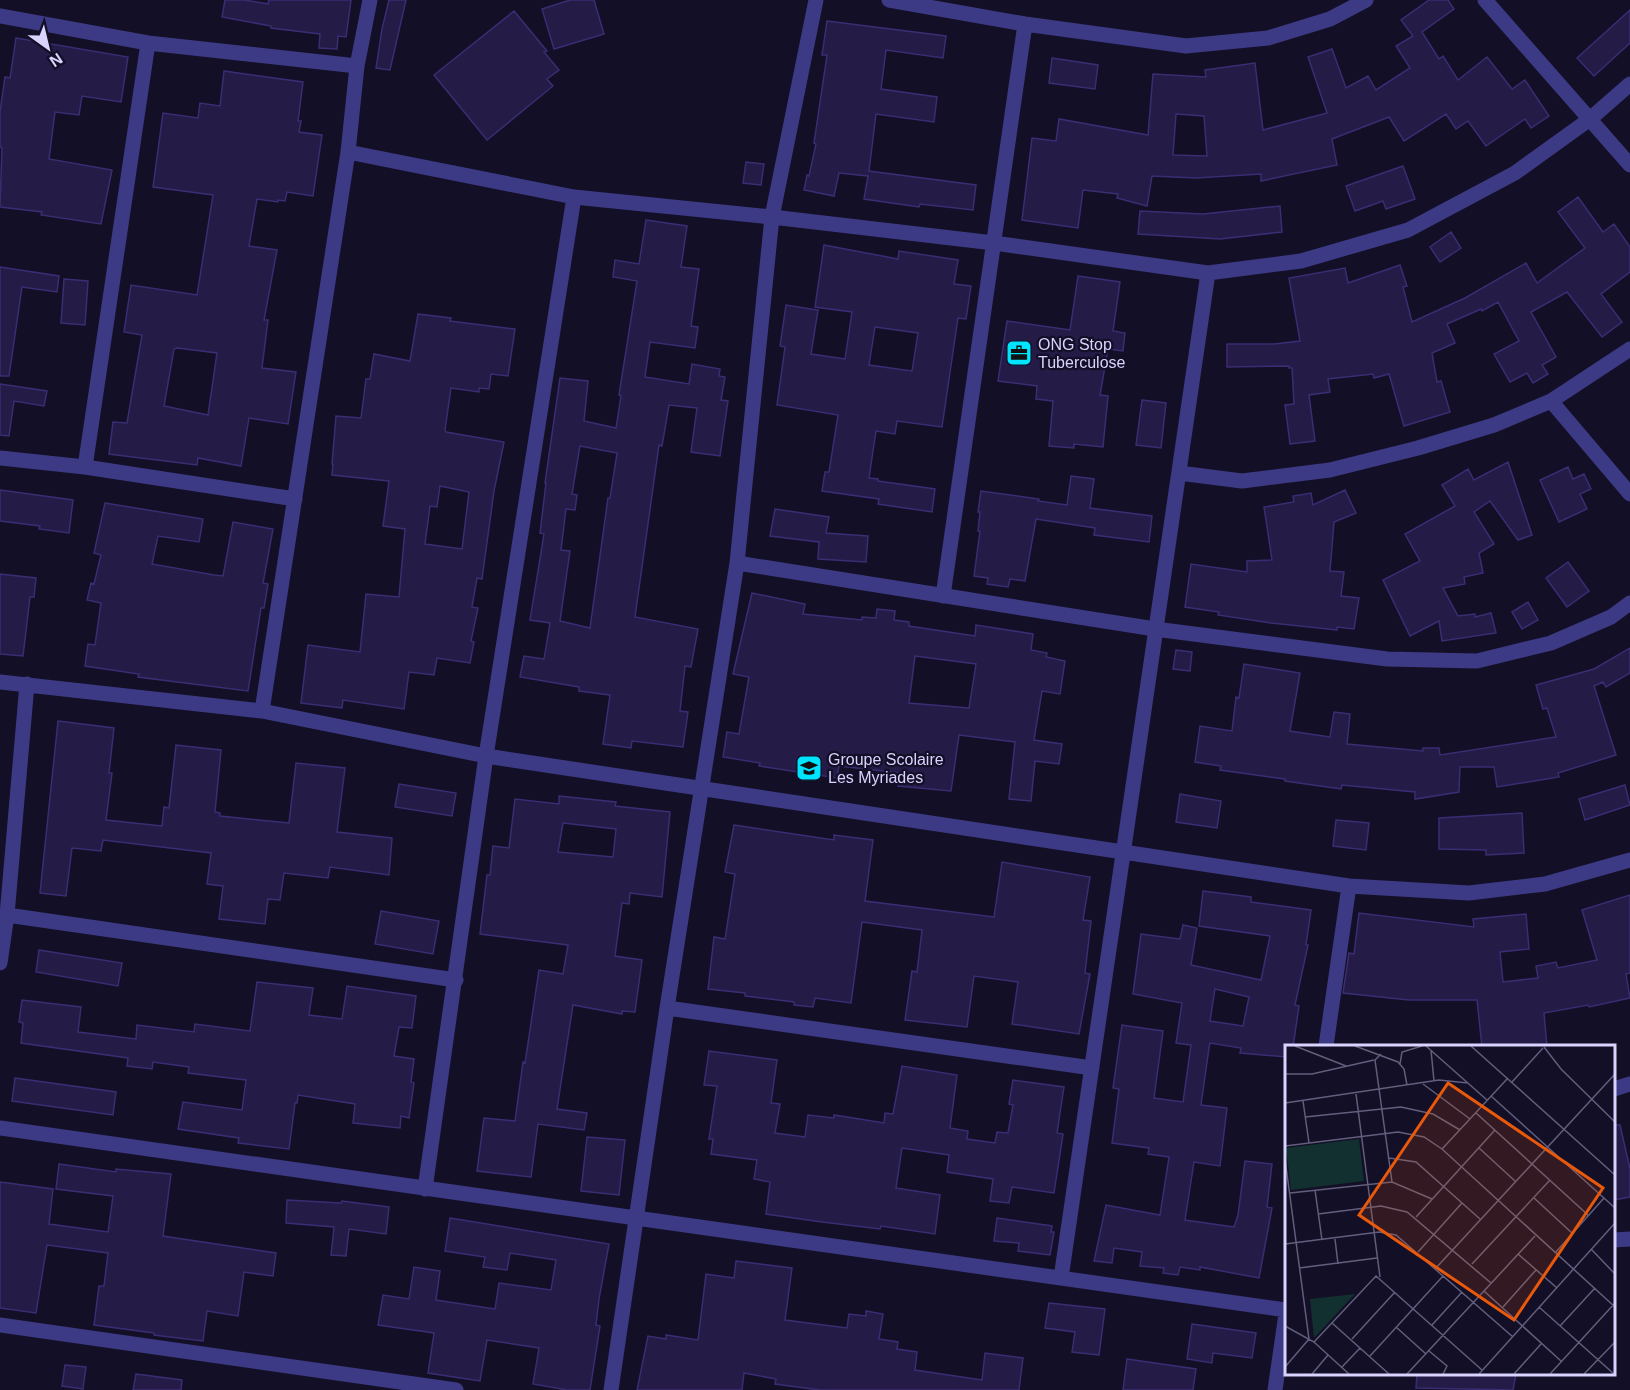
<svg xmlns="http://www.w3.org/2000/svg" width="1630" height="1390" viewBox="0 0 1630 1390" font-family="Helvetica,sans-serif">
<rect width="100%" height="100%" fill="#130f26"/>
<path fill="#241b47" stroke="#3b2d73" stroke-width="1.5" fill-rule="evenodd" d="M225 0H245L268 4 269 0H351L346 37 338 36 337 49 319 48 320 34 271 28V26L222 17Z
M389 0H406L390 70 376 68 382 29Z
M570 0H594L604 34 554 49 542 9Z
M1429 0H1448L1454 9 1422 32 1439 59 1443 56 1458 80 1487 57 1512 89 1525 80 1549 116 1531 128 1525 119 1486 146 1468 121 1456 129 1446 114 1404 141 1389 117 1332 139 1337 165 1261 181V174L1196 178 1152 176 1147 206 1117 198 1118 194 1083 190 1078 228 1022 220 1032 138 1056 141 1059 119 1148 135 1153 74 1206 77 1205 70 1255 63 1263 130 1327 113 1308 57 1332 49 1346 88 1368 76 1376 90 1410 68 1396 46 1413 36 1401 20ZM1176 114 1204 116 1207 156 1173 155Z
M1630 10V43L1594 76 1577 58Z
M514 11 547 51 544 52 559 70 547 79 553 86 487 140 434 75Z
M827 21 946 36 943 58 886 50 881 89 937 97 934 122 876 114 869 171 976 185 973 210 920 204 919 207 864 199 868 176 839 173 834 196 804 190 807 175 809 176 816 144 814 143 827 55H822Z
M16 38 128 57 121 102 82 96 79 115 55 112 49 159 112 170 101 224 41 215 42 212 0 207 2 148 0 147V112L5 77 10 78Z
M1052 58 1098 65 1095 89 1049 83Z
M224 71 303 82 298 121H301L299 132 322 135 313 196 287 192 285 201 278 200V202L257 199 249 246 277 250 264 320H268L262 368 296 372 288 424 249 418 241 466 198 458 197 465 109 454 113 422 127 423 142 335 124 332 131 285 197 295 213 195 153 187 163 113 198 118 200 103 220 106ZM177 348 217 353 208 415 164 406 174 349Z
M746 162 764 164 761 185 743 183Z
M1403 166 1415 199 1386 209 1383 201 1355 211 1346 186Z
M1578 197 1603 232 1614 224 1630 247V272L1601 294 1622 322 1602 337 1567 292 1531 312 1556 357 1542 365 1548 374 1533 383 1527 373 1510 382 1494 354 1519 341 1498 302 1482 311 1481 309 1447 324 1455 343 1432 353 1437 382 1441 381 1450 412 1404 426 1389 374 1374 378 1373 374 1328 379 1330 392 1309 395 1315 441 1290 444 1285 405 1294 404 1292 368H1289V366L1227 367V344H1274L1300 341 1289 278 1345 268 1348 283 1400 265 1407 286 1403 287 1412 322 1465 298 1526 263 1537 283 1585 248 1558 212Z
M1280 206 1282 232 1220 239 1138 234 1140 211 1203 214Z
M646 220 687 226 681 267 699 269 691 326 698 327 695 348 650 342 645 377 689 384 692 364 720 369 719 376 725 377 721 400 728 401 720 456 691 452 697 408 669 405 662 446 659 445 635 617 698 629 691 667 685 666 680 711 688 712 683 747 632 741 631 748 603 744 610 695 579 691V687L520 677 524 656 544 659 550 623 530 620 544 534 540 533 546 483H545L560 378 588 381 584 421 616 428 621 396 619 395 637 281 613 277 615 260 639 264ZM580 446 617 453 610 498H608L590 628 560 621 570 551 561 550 566 509 575 510 577 495 572 494Z
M1451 232 1461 248 1440 262 1430 247Z
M824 245 898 259 899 251 958 260 954 284 971 286 966 319 958 318 942 427 897 421 895 434 876 431 869 478 878 479V481L935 489 932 512 878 504 879 499 822 491 825 472H829L838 415 777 405 785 347 780 346 786 305 818 310 811 354 845 359 852 312 815 307ZM875 327 918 333 912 371 869 365Z
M0 267 59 276 57 292 22 287 9 376H0Z
M1078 276 1120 282 1113 331 1125 333 1123 351 1108 349 1100 395 1108 396 1103 447 1074 444V448L1049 446 1053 401 1036 399 1037 386 998 381 1007 321 1070 330Z
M64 279 88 281 85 325 61 323Z
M418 314 451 318 450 321 515 329 508 376 491 374 489 389 479 388V392L451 388 445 430 446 432 504 442 494 491 482 579 477 578 472 607 478 608 471 641 474 642 470 663 437 658 434 675 409 672 404 709 343 700 342 708 301 703 308 645 360 652 366 594 399 597 405 529 383 526 389 481 332 475 333 464H332L336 416 361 418 366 379H370L374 354 410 361ZM440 486 469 492 462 549 425 544 430 506 437 507Z
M0 384 47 391 44 406 14 401 9 436 0 435Z
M1142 400 1166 403 1161 448 1136 445Z
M1508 462 1532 535 1518 540 1490 501 1474 512 1494 544 1479 553 1483 573 1464 577 1465 584 1443 588 1458 616 1475 614V617L1491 613 1496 633 1442 641 1439 621 1410 636 1383 580 1420 561 1405 534 1455 506 1442 485 1468 469 1474 480Z
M1568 467 1573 479 1584 474 1591 489 1580 494 1587 509 1559 522 1540 480Z
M1071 476 1094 479 1090 508 1152 516 1149 542 1094 535 1095 528 1036 519 1025 581 1010 579 1008 587 987 584 988 578 974 576 980 531H978L980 512H978L981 491 1039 499 1038 501 1067 505Z
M0 490 73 500 69 533 39 529 40 526 0 521Z
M1345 490 1356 513 1334 522 1330 571 1344 572 1341 596 1359 598 1354 629 1337 627V630L1271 623 1218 615 1219 612 1185 607 1191 564 1247 572V561L1272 560 1264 507 1294 502 1293 496 1311 493 1313 505Z
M105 503 203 519 199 542 158 536 152 564 214 575 223 576 233 522 273 529 263 583 268 584 264 608H261L248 691 138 677 139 674 85 666 88 644 95 645 101 603 87 600 91 583 94 584 101 555 94 553Z
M775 509 829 517 826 533 868 536 866 562 818 559 819 542 770 536Z
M1568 562 1589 591 1567 607 1546 578Z
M0 574 36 578 34 597H30L23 656 0 654Z
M752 593 805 604 803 614 862 620V617L876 618 877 609 895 611 894 620 909 622V626L975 636 976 625 1033 634 1031 650 1047 653 1046 657 1065 661 1060 694 1042 691 1034 740 1062 744 1059 764 1035 761 1031 801 1009 799 1015 742 959 735 951 791 898 786 900 773 839 766 837 778 759 766 760 763 723 757 727 732 739 734 749 677 733 674ZM915 656 976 664 969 708 909 703Z
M1528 602 1538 620 1522 629 1512 612Z
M1630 648V673L1606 687 1603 682 1594 686 1616 755 1558 773 1559 777 1497 787 1494 767H1460L1459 792 1415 799V792L1342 785 1341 789 1285 781V779L1220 770 1221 766 1195 762 1200 726 1232 731 1236 697 1239 698 1244 664 1300 673 1290 731 1330 737 1334 712 1350 714 1347 744 1423 751V748H1439L1440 755 1556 737 1547 708 1543 709 1536 685 1594 669Z
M1176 650 1192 652 1190 671 1173 669Z
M58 721 114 728 109 773H112L106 820 162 826 164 807 169 808 176 745 221 750 215 812 220 813V816L289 823 296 763 345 768 337 832 392 838 389 875 330 867 328 878 284 873 280 900 268 899 265 924 219 919 223 886 207 884 211 853 103 840 101 851 72 848 66 896 40 893Z
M399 784 456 793 452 816 395 807Z
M1625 785 1630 805 1585 820 1579 799Z
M1180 794 1221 801 1217 828 1176 822Z
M559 796 616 802 615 806 670 812 662 897 630 893 629 904 622 903 615 956 642 960 635 1012 622 1011V1014L573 1005 557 1109 587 1113 584 1130 538 1124 531 1177 477 1171 484 1118 515 1121 523 1062 525 1063 539 970 563 974 568 945 480 934 487 875H490L493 846 509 848 515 799 559 804ZM563 823 616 829 613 857 558 852Z
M1522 813 1524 853 1486 855V850L1439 849V818Z
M1336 820 1369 823 1366 850 1333 846Z
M734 825 834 840V835L873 840 865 901 994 917 1002 862 1090 877 1083 920 1091 921 1085 973 1090 974 1079 1034 1012 1024 1018 982 974 976 967 1027 905 1020 912 971 917 972 922 930 862 922 851 1003 815 998 813 1007 794 1005V1002L745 996V993L708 989 714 937 725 939 735 874 725 872Z
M1203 891 1251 897V902L1311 910 1306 945H1308L1295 1005 1299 1006 1293 1047H1287V1057L1240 1053 1241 1048 1210 1043 1209 1048 1201 1105 1227 1108 1220 1166 1194 1162 1185 1220 1234 1227 1238 1215 1245 1161 1272 1164 1267 1207 1272 1208 1259 1278 1200 1267V1270L1180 1267 1178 1275 1163 1273 1164 1268 1140 1266 1142 1252 1114 1248 1112 1263 1094 1261 1106 1205 1160 1215 1169 1157 1148 1154 1149 1148 1112 1143 1119 1089 1113 1088 1122 1025 1163 1031 1154 1098 1183 1102 1191 1045 1176 1043 1182 1003 1133 994 1141 934 1180 939 1183 925 1197 928 1191 965 1261 980 1270 936 1199 926ZM1215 989 1249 997 1243 1026 1210 1021Z
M1630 895V973L1626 974 1630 998 1589 1007 1588 1005 1544 1013 1547 1047H1482L1477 1000H1409L1343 993 1349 953 1354 954 1359 913 1474 927 1473 919 1526 914 1529 949 1500 952 1503 982 1538 978 1536 966 1556 962 1558 968 1597 960 1582 910Z
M381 911 439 921 433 954 375 944Z
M39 950 122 963 118 986 36 972Z
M257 982 313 988 309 1015 342 1019 347 986 416 996 412 1028 399 1027 394 1056 414 1059 411 1082 414 1083 409 1118 401 1116 400 1128 353 1123 355 1104 298 1095 297 1103H295L289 1149 238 1143 239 1138 178 1129 183 1102 242 1110 246 1080 188 1073 189 1067 153 1062 152 1069 127 1066 128 1058 21 1043 23 1023 19 1022 22 1000 81 1007 78 1032 136 1039 137 1025 194 1032 195 1024 250 1031Z
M709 1051 777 1060 771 1103 780 1104 775 1133 805 1137 808 1115 834 1118V1115L884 1123 885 1113 893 1114 902 1066 957 1075 950 1128 968 1131 967 1139 995 1143 997 1132 1008 1133 1013 1105 1009 1104 1013 1080 1064 1087 1057 1133 1063 1134 1054 1193 1012 1187 1009 1203 990 1201 993 1179 947 1172 949 1155 902 1148 896 1188 940 1195 935 1234 881 1226 880 1229 822 1222 766 1214 770 1182 754 1179 757 1160 711 1154 713 1139H709L717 1086 704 1085Z
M15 1078 116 1092 113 1115 12 1101Z
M1614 1125H1620L1630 1169V1197L1614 1200Z
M587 1137 625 1140 619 1195 581 1191Z
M59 1164 116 1172V1169L171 1174 163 1236 276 1253 273 1276 244 1272 238 1316 207 1311 203 1341 154 1335V1333L94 1325 99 1286H104L108 1253 47 1245 36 1313 0 1308V1182L53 1189 49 1224 108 1232 113 1196 56 1189Z
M287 1200 341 1203 342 1201 389 1207 386 1234 349 1229 346 1256 331 1255 334 1227 286 1223Z
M450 1218 609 1244 599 1299 596 1325 600 1326 590 1390H567L533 1384 539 1348 487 1340 480 1381 428 1373 434 1333 378 1325 383 1295 409 1299 414 1267 440 1271 436 1300 495 1309 499 1283 551 1290 556 1260 510 1253 507 1270 483 1267 485 1257 445 1251Z
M997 1218 1052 1226 1051 1232H1054L1050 1255 1018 1251 1019 1243 994 1241Z
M736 1261 792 1268 785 1320 847 1328 849 1314 866 1316V1311L883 1314 879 1339 898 1342 897 1349 917 1352 915 1370 982 1380 985 1353 1023 1358 1019 1390H820L775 1384 776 1379 744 1373 742 1390H637L648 1336 666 1339V1335L698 1340 706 1274 734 1278Z
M1049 1303 1105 1309 1099 1355 1072 1352 1075 1332 1045 1328Z
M1192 1324 1256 1333 1252 1358 1213 1353 1212 1363 1187 1359Z
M1127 1359 1196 1369 1193 1390H1123Z
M65 1365 86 1367 83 1389 62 1386Z
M136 1374 182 1380 181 1390H133Z
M1417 1374H1516L1513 1390 1416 1388Z"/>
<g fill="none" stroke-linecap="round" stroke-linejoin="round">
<path stroke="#3d3a85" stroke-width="15" d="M889 0 1025 24 1186 46 1268 38 1330 19 1366 0
M1485 0 1630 165
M0 16 148 43 357 66
M348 152 574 197 772 217 994 243 1208 273 1301 261 1408 230 1515 173 1590 119 1630 84
M1551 401 1630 494
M0 458 85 467 295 499
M85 467 148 43
M1179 473 1242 481 1330 470 1418 448 1494 425 1551 401 1630 349
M737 563 1155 629 1387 659 1477 661 1551 643 1611 617 1630 603
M943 596 1025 24
M0 682 262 711 486 756 1349 886 1469 893 1545 884 1630 860
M262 711 348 152 357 66 370 0
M7 915 456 980
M0 963 7 915 27 684
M667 1008 1092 1068
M1326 1046 1349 886
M1614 1089 1630 1084
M0 1128 1286 1310
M425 1189 486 756 574 197
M1614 1240 1630 1239
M1061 1278 1208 273
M0 1325 456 1390
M611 1390 667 1008 737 563 772 217 816 0
M1275 1390 1286 1314"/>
</g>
<defs>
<g id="office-square" transform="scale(1.35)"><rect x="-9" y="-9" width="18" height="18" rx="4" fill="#00e5ff" stroke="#130f26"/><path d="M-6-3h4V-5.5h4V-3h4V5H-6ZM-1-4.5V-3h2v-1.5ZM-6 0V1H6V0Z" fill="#111"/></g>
<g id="school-square" transform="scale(1.35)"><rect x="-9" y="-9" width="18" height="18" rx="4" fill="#00e5ff" stroke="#130f26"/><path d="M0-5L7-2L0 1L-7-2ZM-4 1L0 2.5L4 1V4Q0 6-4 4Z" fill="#111"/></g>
</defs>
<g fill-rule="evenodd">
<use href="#office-square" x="1019" y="353"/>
<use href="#school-square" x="809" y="768"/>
</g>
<g text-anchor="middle" stroke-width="4.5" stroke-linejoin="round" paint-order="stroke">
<g font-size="16" fill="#d9d4ff" stroke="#130f26" text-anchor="start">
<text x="1038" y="350">ONG Stop<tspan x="1038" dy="18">Tuberculose</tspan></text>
<text x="828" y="765">Groupe Scolaire<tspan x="828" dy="18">Les Myriades</tspan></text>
</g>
</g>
<g transform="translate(1285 1045)">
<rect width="330" height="330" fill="#130f26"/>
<path d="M74 94 79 136 6 145 1 103ZM70 249 29 293 25 254Z" fill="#12302f"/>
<path fill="none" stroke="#625e7d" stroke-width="1.5" d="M10 1 61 21M70 1 113 17 119 24 122 40M141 1 202 55M186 1 330 130M259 2 276 24 330 77M146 5 149 36M96 9 90 15 107 137M115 19 117 7 137 1M0 29H27L89 15M227 37 258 3M138 39 185 74M71 49 95 232M206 51 330 163M18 56 24 98M0 58 154 35 183 38M191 68 303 170M20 72 116 62 148 69 175 85M0 101 113 87 139 92 157 104 330 262M194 103 230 136M157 104 223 33M104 113 131 117 195 174M0 114 24 294 0 322M30 145 37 195M5 148 107 137 147 154M249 153 287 188M33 169 96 161 122 167 206 238M131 172 210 85M50 194 53 219M0 199 94 187 111 190 228 292M306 204 330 229M133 207 177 158M270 208 319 153M233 209 272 243M187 219 265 135M14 223 92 213M150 224 330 29M199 246 276 316M218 262 251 225M254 262 329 329M47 278 104 329M147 280 177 247M0 281 29 297 64 329M275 281 310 243M111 282 141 309M67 294 110 247M29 297 91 231 197 325M144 306 162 321 158 329M85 311 158 231M57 322 75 303M27 329 43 310M122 329 250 191M194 329 330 178M229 329 256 299M265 329 330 258M299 329 330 297"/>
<path fill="#e8590c" fill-opacity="0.15" stroke="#e8590c" stroke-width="3" d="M163 38 318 143 229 275 74 170Z"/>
<rect width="330" height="330" fill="none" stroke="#d9d4ff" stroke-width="3"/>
</g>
<g transform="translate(48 48) rotate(146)" stroke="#130f26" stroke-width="4.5" paint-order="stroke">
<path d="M0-4.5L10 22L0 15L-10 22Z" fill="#d9d4ff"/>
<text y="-9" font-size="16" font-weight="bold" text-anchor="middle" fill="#d9d4ff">N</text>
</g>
</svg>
